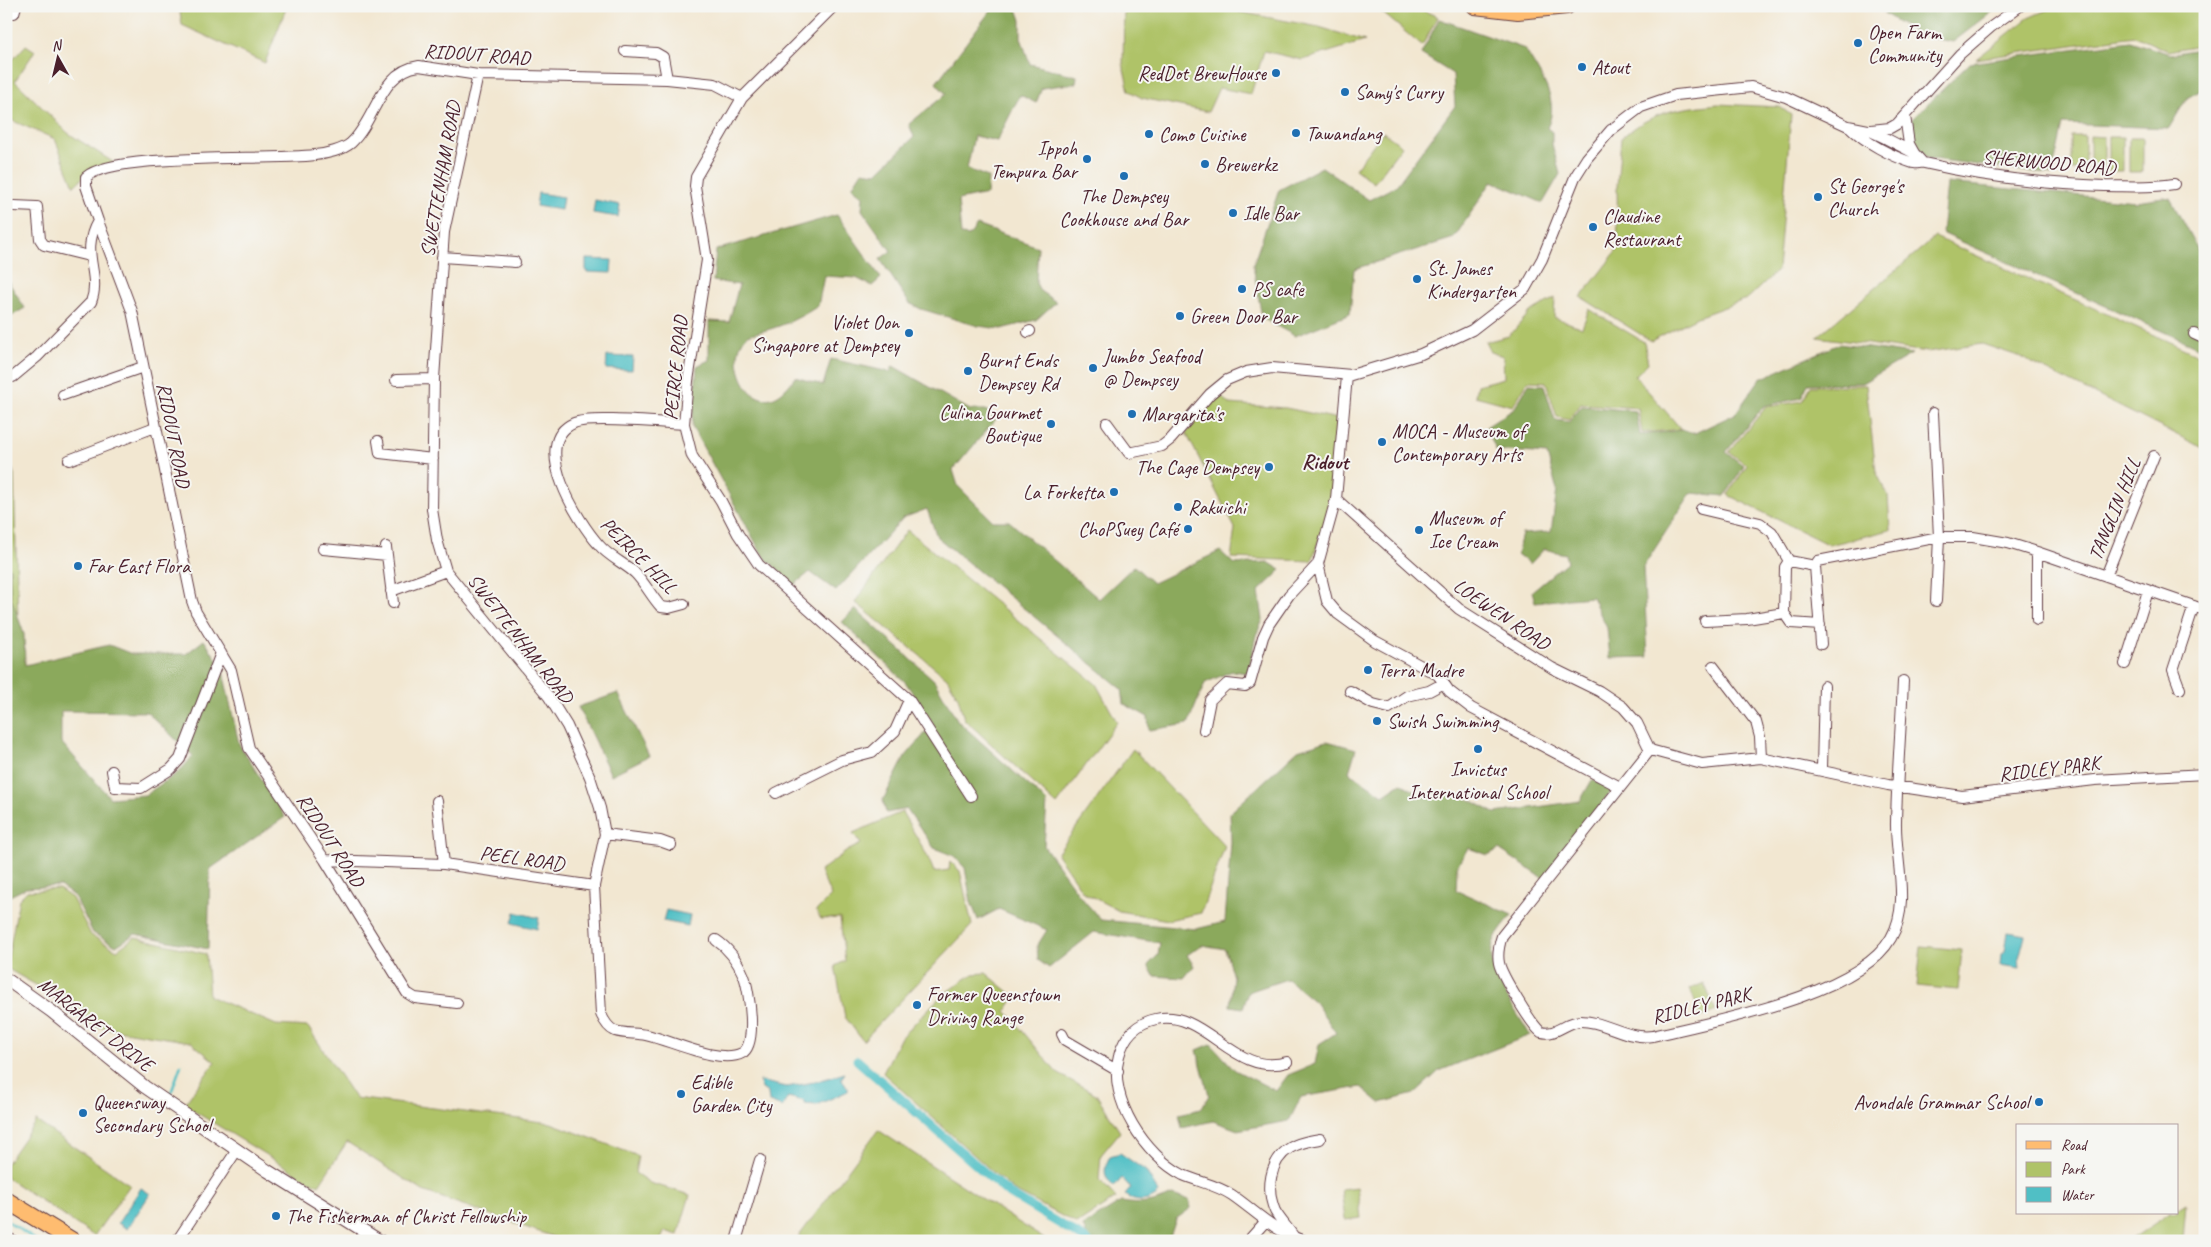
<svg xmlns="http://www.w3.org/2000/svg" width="2211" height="1247" viewBox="0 0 2211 1247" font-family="Caveat,sans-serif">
<rect width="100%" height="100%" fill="#f6f6f2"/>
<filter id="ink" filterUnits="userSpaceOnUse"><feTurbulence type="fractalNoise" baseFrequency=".02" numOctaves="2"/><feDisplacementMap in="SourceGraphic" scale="10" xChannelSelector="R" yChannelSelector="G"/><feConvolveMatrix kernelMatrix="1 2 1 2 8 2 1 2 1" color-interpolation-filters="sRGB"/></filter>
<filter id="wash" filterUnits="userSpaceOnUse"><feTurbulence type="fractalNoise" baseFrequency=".0096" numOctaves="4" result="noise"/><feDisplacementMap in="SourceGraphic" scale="20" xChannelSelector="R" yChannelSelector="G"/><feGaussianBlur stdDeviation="1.12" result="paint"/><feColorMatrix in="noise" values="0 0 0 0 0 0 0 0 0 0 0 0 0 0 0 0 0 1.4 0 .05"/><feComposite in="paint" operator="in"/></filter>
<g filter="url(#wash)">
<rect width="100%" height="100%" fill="#f2e7d1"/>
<path fill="#afc368" stroke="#7c714a" d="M179 6H287L265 63 182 25Z
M1124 6H1240L1239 12 1319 27 1365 41 1303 60 1264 51 1251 94 1219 88 1208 112 1142 98 1129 91 1123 65Z
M1377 6H1413L1438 17 1422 46 1377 8Z
M2056 6H2205V44L2168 51 2135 36 1976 59 2028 18Z
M26 45 35 51 15 81 68 133 116 164 91 170 74 186 55 139 6 118V67Z
M1718 104 1780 107 1791 115 1778 270 1747 299 1697 317 1651 341 1581 297 1618 249 1617 186 1621 138C1655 110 1676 109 1718 104Z
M1383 132 1402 146 1374 183 1355 169Z
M2071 136H2085V170H2071Z
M2090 136 2104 137V171H2090Z
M2109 137H2123V171H2109Z
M2129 138H2143V172H2129Z
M1935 237 2205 358V449L2018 356 1982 344 1927 352 1817 337Z
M1555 298 1554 317 1582 328 1589 309 1644 342 1648 363 1635 376 1681 429 1642 433 1638 408 1581 404 1569 420 1557 417 1546 382 1528 381 1513 406 1475 396 1477 385 1504 378 1503 356 1490 352 1485 342 1509 336 1530 312Z
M1866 385 1876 472 1888 495 1890 530 1829 545 1728 495 1747 465 1729 452 1766 407 1802 401 1811 386Z
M1220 395 1229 404 1286 408 1338 419 1331 502 1312 561 1231 558 1235 528 1186 433Z
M6 450 14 474 19 655 6 671Z
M907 530 1096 684 1117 722 1057 805 964 719 958 697 947 678 855 602Z
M1133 749 1225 846 1201 913 1168 920 1119 911 1083 892 1057 854Z
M902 812C913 832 926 850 934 872L949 870 950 861 960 871 972 925 863 1041 845 1017 835 966 845 961 840 918 821 919 816 911 831 896 820 871 847 851 861 844 853 833Z
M59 889 72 898 91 935 117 950 135 937 206 954 209 996 276 1025 308 1027 355 1098 551 1123 638 1156 635 1173 650 1183 690 1195 678 1235 665 1231 660 1241H565L423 1191 347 1142 319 1185 304 1178 184 1105 215 1062 191 1042 93 1026 36 985 6 968 19 899 27 891Z
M1921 946 1962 950 1958 990 1917 986Z
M986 973 1015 997 1006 1011 1057 1073 1096 1094 1120 1132 1101 1155 1099 1179 1116 1198 1077 1224 1013 1190 883 1073 901 1037 942 995 973 974Z
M1704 983 1716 1011 1701 1017 1690 989Z
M36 1121 130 1185 94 1236 6 1177V1164Z
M878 1130 1047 1241H797L796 1240Z
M1357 1187 1361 1218 1345 1220 1341 1189Z
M2186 1203 2183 1241H2129L2170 1213H2177V1209Z"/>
<path fill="#8ba95c" stroke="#6a6444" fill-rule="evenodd" d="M994 6H1016L1021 20V38L1030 64 1077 76 1076 83 1042 88 1036 103 1020 95 997 141 974 136 967 169 988 177 987 194 958 200 961 235 969 236 977 225 1038 247 1036 283 1040 291 1056 302 1036 320 1001 329 978 326 921 309 909 303 880 259 891 251 862 210 863 196 852 187 862 171 877 173 914 137 909 124 946 94 936 83Z
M1884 6H2000L1953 42 1921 36 1885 14Z
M1439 19 1525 49C1539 74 1561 99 1547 128L1552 132V144L1560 174 1543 203 1492 181 1454 238 1354 269 1350 314 1295 336 1262 318 1253 265 1279 190 1322 167 1369 200 1396 186 1455 106 1453 74 1421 54Z
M2130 41 2170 54 2205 48V88L2187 98 2169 128 2063 124 2052 175 1927 158C1916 145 1912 135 1912 119L1970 63Z
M1947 183 2136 201 2163 197 2170 198 2205 263V345L2202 349 1942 233Z
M837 215 881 278 872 286 856 278 824 276 818 306C800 318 781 327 759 332 754 334 749 333 745 338 723 361 757 435 795 377L823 385 831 359 890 372 893 366 970 410H986L996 419 953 470 958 486 993 521H1009L1099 599 1134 566 1153 583 1220 551 1234 564 1268 562 1281 570 1259 591 1263 620 1256 635 1248 673 1232 671 1205 683 1188 724 1149 730 1148 717 1124 704 1122 689 937 537 927 509 903 518 836 591 810 572 794 585 763 556 692 427 697 366 709 360V321L729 322 739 285 713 281 716 250Z
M6 278 25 308 6 319Z
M1839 344 1912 354 1862 383 1808 384 1801 398 1764 406 1726 452 1744 466 1725 496 1691 493 1643 567 1648 657 1610 658 1607 628 1592 597 1535 602 1532 591 1567 562 1565 554 1544 549 1530 564 1517 554 1522 534 1551 532 1557 490 1547 454 1496 450 1486 427 1514 409 1529 384 1544 385 1555 420 1569 422 1582 406 1636 411 1640 435 1682 430 1695 433 1735 414 1760 379Z
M10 568 11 597 24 634 25 665 109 645 132 654H186L204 640 222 667 239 744 285 817 210 869 208 949 135 934 116 946 93 933 75 897 60 886 26 888 6 898V569ZM61 711 147 712 193 756 179 772 145 795 110 798 61 742Z
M855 609 934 680 958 721 1047 802 1044 846 1080 896 1101 920 1196 929 1225 922 1231 842 1230 813 1298 750 1327 741 1356 749 1349 772 1383 795 1401 783 1424 797 1461 795 1495 813 1580 801 1592 780 1614 788 1544 879 1499 849 1488 855 1468 848 1457 866 1456 890 1512 915C1504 925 1494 935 1492 948 1487 971 1518 1014 1530 1035L1439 1071 1414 1094 1380 1103 1361 1087 1301 1097 1289 1121 1238 1130 1213 1121 1182 1128 1179 1114 1201 1109 1209 1095 1197 1050 1211 1044 1235 1070 1276 1091 1288 1075 1315 1064 1319 1044 1336 1033 1315 1002 1287 979 1248 992 1243 1008 1230 1006 1233 977 1225 949 1202 945 1187 955 1194 966 1184 978 1154 976 1148 965 1158 955 1160 943 1094 932 1049 968 1038 960 1037 946 1047 930 999 909 978 920 971 902 965 868 954 856 934 848 907 809 886 813 883 800 905 757 933 724 906 683 842 622Z
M618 693 649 756 611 775 578 707Z
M1172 1195 1189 1200 1191 1208 1176 1219 1170 1237 1164 1241H1089L1083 1226 1121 1202C1141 1205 1154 1204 1172 1195Z"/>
<path fill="#50bfc5" stroke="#4d6f78" d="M538 193 563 197 561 210 536 206Z
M595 200 620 205 618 217 593 213Z
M586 259 612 260 611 273 586 272Z
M607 356 633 357 632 370 606 369Z
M666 910 690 915 688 926 663 921Z
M515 912 539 918 537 929 512 923Z
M2008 932 2025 935 2019 958 2020 968 2000 965 2001 954 2005 951Z
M845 1073 841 1079 848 1088V1091L817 1105 804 1104V1101L788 1097 782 1107 769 1102 768 1093 762 1089 759 1081 787 1087 814 1082Z
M1120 1153 1146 1171 1159 1193C1150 1202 1135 1204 1125 1195L1131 1188 1122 1178 1114 1187C1103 1176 1103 1170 1110 1156Z
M141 1188 150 1194 127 1229 118 1223Z"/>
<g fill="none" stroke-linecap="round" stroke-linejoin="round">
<path stroke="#50bfc5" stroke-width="2.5" d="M171 1093 181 1065
M6 1220 37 1241"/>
<path stroke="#50bfc5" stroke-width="9" d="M857 1060 1008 1193 1088 1241"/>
</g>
</g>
<g filter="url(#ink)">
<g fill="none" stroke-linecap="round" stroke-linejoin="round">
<g stroke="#633d44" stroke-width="12">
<path id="minor" d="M834 6 742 98 696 177 695 186 707 260 688 381 684 424 692 456 721 501 738 534 759 565 909 700 971 796
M14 13 16 6
M625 51 656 53 663 57 667 79
M478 75 444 232 434 379 432 509 437 540 446 571 549 697 567 726 590 777 600 808 605 834 594 886 601 1014C604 1021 608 1028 615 1031 625 1034 636 1033 646 1035 670 1040 720 1065 742 1053 758 1045 749 990 744 976 738 962 728 948 716 940
M1905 116 1909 144 1914 153
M1850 127C1866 143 1891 156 1913 163 1917 164 1920 162 1924 163 1984 177 2044 184 2105 186 2128 186 2151 188 2174 184
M1871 130 1890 128 1897 124 1960 54 1991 27 2020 6
M14 206 37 207 40 239 44 245 89 256
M442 257 515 262
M1028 332 1030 331
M2194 334 2205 339
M13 377 37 357 91 302C102 274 79 253 98 221
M396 380 434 379
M63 395 143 367
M1933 413 1939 537 1936 601
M1107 423 1129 453 1162 446 1171 439 1210 394 1227 380 1246 372 1272 368 1351 375 1421 354 1472 330 1525 289 1542 259 1575 177 1587 158 1611 130 1641 107 1676 95 1751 87 1786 97 1848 126 1868 130 1885 138 1914 153 1922 162
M684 424C662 423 590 416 574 423 528 443 579 523 599 545 609 557 624 563 635 573 645 583 651 596 661 607L669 608 684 604
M378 441 380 453 433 459
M69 460 155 427
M1336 499 1459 609 1552 668 1599 691 1623 707 1637 723 1650 750
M1701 509 1760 523 1772 532 1789 561 1815 566
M386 547 393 603
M323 549 387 555
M2037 552V620
M1789 561 1785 567 1784 613 1791 623 1820 625
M1318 564 1327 601 1338 614 1375 641 1438 675 1449 691 1471 708 1620 787
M2106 576 2154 456
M391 591 446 571
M1705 621 1747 619 1784 613
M1821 644 1815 566 1818 561 1939 537H1973L2008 543 2037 552 2205 610
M2125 664 2148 591
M1713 666 1756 722 1760 737 1761 758
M2180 689 2173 670 2194 606
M1350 691 1373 704 1389 708 1407 696 1429 691 1444 683
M1204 730 1210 700 1227 684 1245 686 1250 683 1263 637 1269 624 1289 595 1318 564 1336 499 1347 376
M1650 750 1502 936C1499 945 1497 953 1499 963 1501 974 1532 1026 1541 1032 1557 1036 1566 1021 1581 1021 1606 1021 1627 1040 1653 1036 1715 1021 1859 995 1891 938 1911 904 1895 859 1896 822 1897 775 1901 728 1903 681
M1650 750 1702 764 1761 758 1888 785 1962 796 2095 780 2205 774
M1822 769 1824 686
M112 771 115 787 141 788 171 769 180 759 221 653
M776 793 842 760 872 752 895 731 909 700
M437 801 444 864
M605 834 660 841 671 845
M325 860 444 864 594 886
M457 1003 415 998 407 993 325 860 249 748 231 670 196 612 192 601 132 311 98 221 86 186V177C114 152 270 161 315 155 326 154 343 150 351 143 376 120 380 71 419 66L478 75 667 79 715 84 742 98
M1062 1034 1065 1040 1118 1071
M1287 1062C1234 1078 1205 1008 1156 1019 1137 1023 1124 1036 1119 1056 1107 1099 1146 1156 1183 1175 1199 1182 1217 1185 1232 1195 1258 1213 1273 1231 1305 1241
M1294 1237C1288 1228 1280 1220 1275 1211 1266 1190 1269 1161 1290 1148 1299 1142 1310 1141 1320 1139
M177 1241 237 1150
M736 1241 760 1160
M1248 1241 1265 1222"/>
</g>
<g stroke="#633d44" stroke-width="14">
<path id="tertiary" d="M6 979 51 1011 145 1087 268 1171 380 1241"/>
</g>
<g stroke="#633d44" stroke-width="18">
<path id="primary" d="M1475 6 1518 11 1567 6
M6 1200 73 1241"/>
</g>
<use href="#minor" stroke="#fff" stroke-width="10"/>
<use href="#tertiary" stroke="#fff" stroke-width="12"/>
<use href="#primary" stroke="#febc70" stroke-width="16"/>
<g stroke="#4a1f2b" stroke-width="4.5">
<path id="rail" d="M6 1232 20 1241"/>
</g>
<use href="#rail" stroke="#f6f6f2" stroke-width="2.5" stroke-dasharray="8" stroke-linecap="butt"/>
</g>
</g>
<g fill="#1f6fb2" stroke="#f6f6f2" stroke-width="2">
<circle cx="1858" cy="43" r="5"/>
<circle cx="1582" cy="67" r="5"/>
<circle cx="1276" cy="73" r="5"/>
<circle cx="1345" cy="92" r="5"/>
<circle cx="1296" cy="133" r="5"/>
<circle cx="1149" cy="134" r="5"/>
<circle cx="1087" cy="159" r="5"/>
<circle cx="1205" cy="164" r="5"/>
<circle cx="1124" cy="176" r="5"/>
<circle cx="1818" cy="197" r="5"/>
<circle cx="1233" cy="213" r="5"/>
<circle cx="1593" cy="227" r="5"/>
<circle cx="1417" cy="279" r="5"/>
<circle cx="1242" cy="289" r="5"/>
<circle cx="1180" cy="316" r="5"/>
<circle cx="909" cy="333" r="5"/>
<circle cx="1093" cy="368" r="5"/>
<circle cx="968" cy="371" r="5"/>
<circle cx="1132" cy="414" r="5"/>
<circle cx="1051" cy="424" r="5"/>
<circle cx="1382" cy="442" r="5"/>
<circle cx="1269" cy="467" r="5"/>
<circle cx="1114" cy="492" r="5"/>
<circle cx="1178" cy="507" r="5"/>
<circle cx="1188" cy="529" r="5"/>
<circle cx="1419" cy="530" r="5"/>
<circle cx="78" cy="566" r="5"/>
<circle cx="1368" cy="670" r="5"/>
<circle cx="1377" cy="721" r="5"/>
<circle cx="1478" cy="749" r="5"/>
<circle cx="917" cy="1005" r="5"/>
<circle cx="681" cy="1094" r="5"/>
<circle cx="2039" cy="1102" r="5"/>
<circle cx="83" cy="1113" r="5"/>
<circle cx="276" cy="1216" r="5"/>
</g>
<g text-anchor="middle" stroke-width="4" stroke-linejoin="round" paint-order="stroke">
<g font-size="20" fill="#4a1f2b" stroke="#f6f6f2" text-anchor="start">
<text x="1868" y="39">Open Farm<tspan x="1868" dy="23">Community</tspan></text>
<text x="1592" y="74">Atout</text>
<text x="1266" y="80" text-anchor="end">RedDot BrewHouse</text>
<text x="1355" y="99">Samy's Curry</text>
<text x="1306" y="140">Tawandang</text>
<text x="1159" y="141">Como Cuisine</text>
<text x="1077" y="155" text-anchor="end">Ippoh<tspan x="1077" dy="23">Tempura Bar</tspan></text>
<text x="1215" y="171">Brewerkz</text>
<text x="1828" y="193">St George's<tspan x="1828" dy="23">Church</tspan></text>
<text x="1124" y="203" text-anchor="middle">The Dempsey<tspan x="1124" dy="23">Cookhouse and Bar</tspan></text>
<text x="1243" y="220">Idle Bar</text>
<text x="1603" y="223">Claudine<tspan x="1603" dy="23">Restaurant</tspan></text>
<text x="1427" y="275">St. James<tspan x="1427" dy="23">Kindergarten</tspan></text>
<text x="1252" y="296">PS cafe</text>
<text x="1190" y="323">Green Door Bar</text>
<text x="899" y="329" text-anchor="end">Violet Oon<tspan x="899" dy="23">Singapore at Dempsey</tspan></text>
<text x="1103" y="363">Jumbo Seafood<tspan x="1103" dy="23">@ Dempsey</tspan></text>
<text x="978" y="367">Burnt Ends<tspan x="978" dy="23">Dempsey Rd</tspan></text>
<text x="1041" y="419" text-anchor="end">Culina Gourmet<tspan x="1041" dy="23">Boutique</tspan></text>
<text x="1142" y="421">Margarita's</text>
<text x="1392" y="438">MOCA - Museum of<tspan x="1392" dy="23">Contemporary Arts</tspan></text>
<text x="1259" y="474" text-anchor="end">The Cage Dempsey</text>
<text x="1104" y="499" text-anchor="end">La Forketta</text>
<text x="1188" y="514">Rakuichi</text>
<text x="1429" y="525">Museum of<tspan x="1429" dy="23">Ice Cream</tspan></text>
<text x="1178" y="536" text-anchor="end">ChoPSuey Café</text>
<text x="88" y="573">Far East Flora</text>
<text x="1378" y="677">Terra Madre</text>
<text x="1387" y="728">Swish Swimming</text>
<text x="1478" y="776" text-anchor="middle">Invictus<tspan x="1478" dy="23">International School</tspan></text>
<text x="927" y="1001">Former Queenstown<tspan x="927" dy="23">Driving Range</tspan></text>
<text x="691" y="1089">Edible<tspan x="691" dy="23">Garden City</tspan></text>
<text x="93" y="1109">Queensway<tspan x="93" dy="23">Secondary School</tspan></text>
<text x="2029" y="1109" text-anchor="end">Avondale Grammar School</text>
<text x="286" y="1223">The Fisherman of Christ Fellowship</text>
</g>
<g font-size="20" fill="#4a1f2b" stroke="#f6f6f2">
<text transform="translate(477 54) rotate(4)" y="7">RIDOUT ROAD</text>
<text transform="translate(2049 162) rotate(5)" y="7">SHERWOOD ROAD</text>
<text transform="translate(440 179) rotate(-80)" y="7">SWETTENHAM ROAD</text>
<text transform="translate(675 368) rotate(-84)" y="7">PEIRCE ROAD</text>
<text transform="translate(174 435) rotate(79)" y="7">RIDOUT ROAD</text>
<text transform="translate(2114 509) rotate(-68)" y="7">TANGLIN HILL</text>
<text transform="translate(639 555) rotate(45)" y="7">PEIRCE HILL</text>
<text transform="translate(1502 614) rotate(34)" y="7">LOEWEN ROAD</text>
<text transform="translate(521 638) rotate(52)" y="7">SWETTENHAM ROAD</text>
<text transform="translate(2049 768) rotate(-7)" y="7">RIDLEY PARK</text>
<text transform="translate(331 840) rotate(57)" y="7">RIDOUT ROAD</text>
<text transform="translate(522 858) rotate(8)" y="7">PEEL ROAD</text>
<text transform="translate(1701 1005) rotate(-14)" y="7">RIDLEY PARK</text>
<text transform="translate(96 1024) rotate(38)" y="7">MARGARET DRIVE</text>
</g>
<g font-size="21" font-weight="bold" fill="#4a1f2b" stroke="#f6f6f2">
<text x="1325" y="469">Ridout</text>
</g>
</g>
<rect width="2211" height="1247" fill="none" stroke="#f6f6f2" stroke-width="25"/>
<rect x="2016" y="1124" width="162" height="90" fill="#f6f6f2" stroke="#b1a0a2"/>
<rect x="2026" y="1141" width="25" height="8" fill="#febc70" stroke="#b1a0a2"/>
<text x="2061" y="1150" font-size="15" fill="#4a1f2b">Road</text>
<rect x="2026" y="1162" width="25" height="15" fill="#afc368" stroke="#b1a0a2"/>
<text x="2061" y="1174" font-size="15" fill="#4a1f2b">Park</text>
<rect x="2026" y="1187" width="25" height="15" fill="#50bfc5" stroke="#b1a0a2"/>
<text x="2061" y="1200" font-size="15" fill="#4a1f2b">Water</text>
<g transform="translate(58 58) rotate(352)" stroke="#f6f6f2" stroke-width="4" paint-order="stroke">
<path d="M0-4L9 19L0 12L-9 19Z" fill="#4a1f2b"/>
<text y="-8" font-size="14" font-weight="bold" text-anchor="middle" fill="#4a1f2b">N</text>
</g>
</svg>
